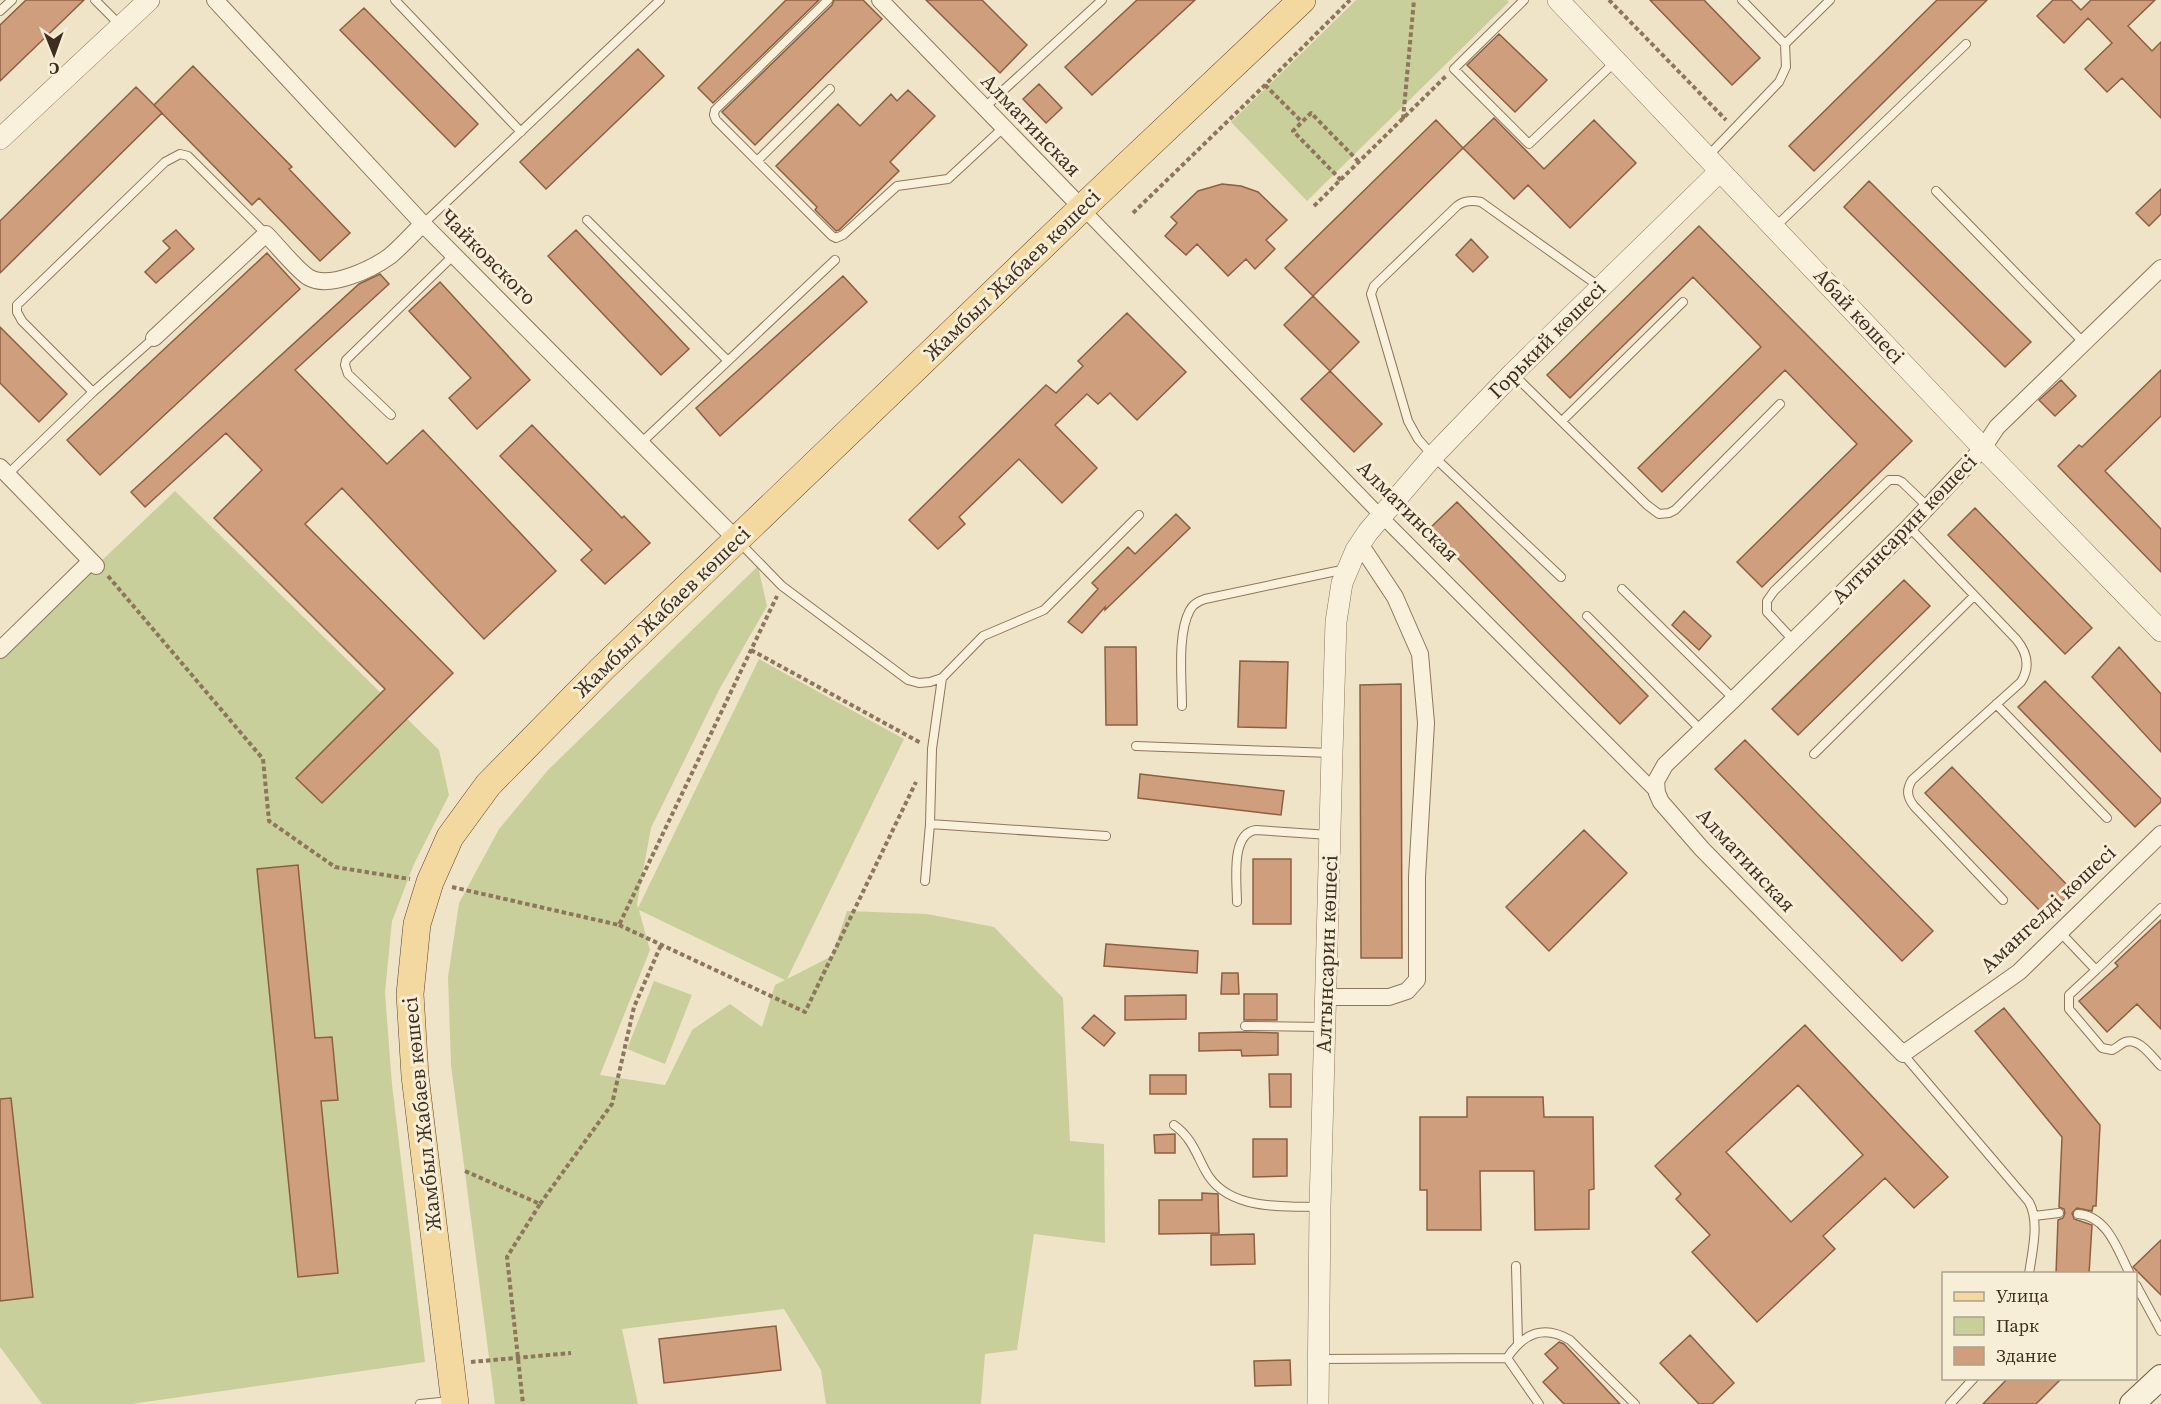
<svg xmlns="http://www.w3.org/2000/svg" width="2161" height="1404" viewBox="0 0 2161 1404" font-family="'Source Serif 4',serif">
<rect width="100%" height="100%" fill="#f0e4c8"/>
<path fill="#c9cf9b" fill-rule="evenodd" d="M1356 0H1507L1509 2 1307 201 1231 122Z
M175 491 439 750 449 795 414 864 392 921 385 993 392 1084 425 1362 131 1404H42L0 1347V657Z
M758 566 767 606 719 690 651 828 637 904 638 908 759 659 904 739 787 979 832 956 847 911 927 914 994 927 1063 998 1070 1141 1104 1144 1105 1243 1034 1234 1017 1350 985 1354 981 1404H826L821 1370 784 1309 622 1329 638 1404H495L451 1065 448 977 459 903 499 829 548 770ZM639 910 785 980 775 985 762 1027 730 1004 692 1030 665 1085 600 1075 650 950Z
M654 981 692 995 665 1064 627 1049Z"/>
<path fill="#cf9f7d" stroke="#8d5f41" stroke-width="1.5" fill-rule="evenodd" d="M26 0H84L0 81V25Z
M786 0H819L713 103 698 88Z
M834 0H863L882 19 755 145 722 112 832 5Z
M926 0H982L1027 45 1000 73Z
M1137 0H1195L1092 95 1065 67Z
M1650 0H1704L1760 58 1732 85Z
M1937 0H1987L1814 171 1789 146Z
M2053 0H2071L2081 10 2091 0H2155L2128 26 2152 51 2161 42V118L2122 78 2107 92 2085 69 2112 43 2088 18 2064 43 2037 16Z
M364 8 478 124 455 147 340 30Z
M1499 34 1547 80 1515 112 1467 65Z
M638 49 664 76 546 189 520 162Z
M193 66 292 167 289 169 350 233 320 261 259 198 252 205 154 105Z
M1039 84 1062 108 1046 123 1023 99Z
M136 87 162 113 0 273V221Z
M908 90 935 116 890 162 899 171 839 230 836 231 815 210 817 207 776 166 838 104 860 126 891 94 897 101Z
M1494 118 1544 169 1594 120 1636 163 1570 228 1528 185 1514 199 1463 148Z
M1436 120 1463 148 1313 296 1285 268Z
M1869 181 2031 342 2005 367 1844 207Z
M1222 184 1241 186 1258 192 1287 220 1266 240 1275 249 1255 269 1246 259 1228 276 1197 244 1186 255 1165 236 1177 223 1171 217 1198 191Z
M2161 189V214L2149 226 2136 213Z
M1699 226 1912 441 1762 587 1737 562 1857 444 1785 370 1662 492 1638 468 1761 347 1693 277 1570 398 1547 375Z
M176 230 194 249 156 283 145 272 170 248 163 241Z
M576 230 689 349 661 375 548 256Z
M1471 239 1488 257 1473 272 1456 255Z
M267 253 300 289 100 475 67 440Z
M380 274 389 284 295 370 387 464 423 430 556 571 484 639 342 488 305 524 453 673 322 803 296 778 385 689 214 518 262 470 226 433 145 507 131 492 359 284Z
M843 276 867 302 720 436 696 408Z
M440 282 530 380 477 429 449 398 471 378 409 311Z
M1313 296 1359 342 1330 371 1284 325Z
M1127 313 1186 372 1137 420 1110 393 1098 404 1087 394 1055 425 1097 468 1062 503 1019 459 959 517 965 524 938 549 909 520 1046 385 1056 393 1083 366 1078 361Z
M0 327 67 394 39 422 0 383Z
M2161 370V416L2105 471 2161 529V572L2058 466 2079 445 2082 447Z
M1330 371 1382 424 1354 452 1301 399Z
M2061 380 2076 396 2055 416 2039 400Z
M532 425 622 518 624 516 650 543 605 584 581 560 592 550 500 456Z
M1457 502 1648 696 1620 724 1429 529Z
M1975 508 2092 628 2065 654 1948 535Z
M1176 514 1190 528 1105 610V607L1082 633 1068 622 1098 589 1092 583 1128 547 1135 554Z
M1904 580 1930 606 1798 735 1772 709Z
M1684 611 1711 636 1699 650 1672 625Z
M1105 647H1136L1137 725H1106Z
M2119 647 2161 694V752L2092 677Z
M1240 661 1288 662 1286 728 1238 727Z
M2045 681 2161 799V802L2135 827 2018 707Z
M1401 684 1402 958H1361L1360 685Z
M1745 740 1933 931 1902 961 1715 769Z
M1952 767 2073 891 2046 917 1925 793Z
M1140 774 1284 791 1281 815 1138 798Z
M1584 830 1627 873 1549 951 1506 907Z
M1253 859H1291V924H1253Z
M298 865 315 1038 332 1037 338 1100 321 1101 338 1273 298 1277 257 869Z
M2161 920V1029L2137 1004 2107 1032 2079 1001 2118 966 2115 963Z
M1106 944 1198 951 1197 973 1104 966Z
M1222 973H1238L1239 994H1221Z
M1244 994H1277V1020H1244Z
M1186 995V1019L1125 1020V996Z
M2004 1008 2100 1125 2096 1206H2093L2092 1211 2077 1208 2072 1213 2074 1219 2092 1225 2089 1274H2056L2058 1220 2063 1218 2065 1213 2064 1209 2059 1207 2062 1137 1975 1031Z
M1094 1015 1115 1033 1104 1046 1082 1028Z
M1805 1025 1948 1177 1914 1208 1885 1178 1823 1236 1835 1249 1757 1322 1692 1252 1710 1235 1676 1199 1681 1194 1655 1166ZM1798 1085 1863 1155 1791 1222 1726 1152Z
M1244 1032 1278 1033V1055L1242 1056 1241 1050 1199 1051V1033Z
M1269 1074H1291V1107H1270Z
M1150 1075H1186V1094H1150Z
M1467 1097H1543L1544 1117H1593L1594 1189 1589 1190V1229L1535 1230 1534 1171H1480L1481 1230H1427V1190H1420V1117H1467Z
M11 1098 33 1297 0 1301V1099Z
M1175 1134V1153H1155L1154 1135Z
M1253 1139H1287V1176L1253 1177Z
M1202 1193 1218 1194 1219 1233 1159 1234V1200H1202Z
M1254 1234 1255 1264 1211 1265V1235Z
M2161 1240V1295L2133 1267Z
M776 1326 781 1370 664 1383 659 1339Z
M1690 1335 1734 1383 1712 1404H1699L1660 1363Z
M1559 1342 1564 1344 1620 1404H1564L1543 1382 1558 1368 1545 1354Z
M1290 1360 1291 1385 1255 1386 1254 1361Z
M2008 1378H2062L2036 1404H1983Z"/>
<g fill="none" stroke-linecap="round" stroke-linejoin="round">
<g stroke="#8d765c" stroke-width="10">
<path id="service" d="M95 0 121 26
M395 0 521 132
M828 0 715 110 714 115 716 120 832 236 836 238 843 235 897 186 948 179 1003 128
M1524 0 1454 69 1529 144 1617 60
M0 11 12 0
M1785 44 1830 0
M984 108 1102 0
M1708 156 1779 82 1786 67 1785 44 1742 0
M757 161 830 89
M1936 191 2084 343
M587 220 728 361
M423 224 660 0
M1775 227 1966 44
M1513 374 1647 505 1659 514 1669 513 1675 510 1780 404
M93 392 22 321 17 312V305L165 162 180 154 188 156 266 234
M391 415 348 374 345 365 346 360 454 255
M1562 421 1683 302
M641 443 835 260
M8 474 93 392 154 338
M1909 527 2016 639C2027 652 2031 666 2021 682L1912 780C1906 790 1907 797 1914 806L2003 900
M740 543 782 586 908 680 919 683 930 682 942 678 983 636 1044 610 1139 515
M1561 577 1433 456 1418 439 1408 421 1371 294 1374 286 1457 206C1464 200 1472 200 1481 202L1600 287
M1622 589 1734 699
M1587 616 1701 730
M1794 641 1767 612V601L1774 591 1889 480H1898L1902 482 1928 507
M1996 704 2107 818
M1182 706C1182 679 1177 633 1190 610 1193 604 1199 601 1205 599L1346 569
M1136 746 1331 753
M1814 754 1974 596
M930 824 1106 836
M925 881 930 824 932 749 942 678
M1237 902C1237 883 1230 833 1256 830L1329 835
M2060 932 2096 970 2161 908
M2096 970 2069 995V1009L2102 1048 2112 1050C2117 1048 2120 1044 2125 1042 2139 1037 2152 1057 2161 1066
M1245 1026 1324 1027
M1903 1054 2029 1202C2040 1222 2032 1252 2029 1274
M1174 1125C1191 1137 1196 1153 1205 1170 1226 1211 1281 1206 1319 1207
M2078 1214C2108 1216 2118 1251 2130 1274
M2034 1216 2059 1213
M1516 1266 1518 1343
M2136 1285 2161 1331
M1507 1358C1523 1334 1543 1324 1570 1340L1635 1404
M1319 1359 1507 1358 1539 1404
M420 1404 451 1401
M1950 1404 1974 1378"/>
</g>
<g stroke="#8d765c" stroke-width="14">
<path id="pedestrian" d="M1082 208 1381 516 1657 793"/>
</g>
<g stroke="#8d765c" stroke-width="18">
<path id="minor" d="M215 0 423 224 736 539
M880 0 1082 208
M2161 268 1997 427 1983 448 1909 527 1734 699 1665 765 1656 781 1657 793 1661 802 1702 849 1903 1054 2019 972 2161 834
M154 338 266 234C277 245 296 269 308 277 329 290 372 269 390 256 402 246 412 234 423 224
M0 467 96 566
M0 650 91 561
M1325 997H1389L1407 991 1417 980V877L1426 723 1420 654 1395 597 1360 544"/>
</g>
<g stroke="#8d765c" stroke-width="22">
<path id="tertiary" d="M1558 0 1983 448 2161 631
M0 139 149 0
M1318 1404 1320 1207 1332 753 1336 622 1342 583 1356 550 1368 532 1433 456 1513 373 1720 171"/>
</g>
<g stroke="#6f573f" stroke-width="26">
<path id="secondary" d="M2132 1404 2161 1377"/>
</g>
<g stroke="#5b4430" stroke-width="28">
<path id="primary" d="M455 1404 415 1076 410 994 417 924 430 882 450 837 488 785 602 669 1082 208 1302 0"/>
</g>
<path stroke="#8d765c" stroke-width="4" stroke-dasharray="4.5 3" stroke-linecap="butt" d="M1609 0 1726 120
M1265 85 1302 122
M1403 119 1414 0
M1341 180 1293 131 1311 113 1359 162
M1314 206 1446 76
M1133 213 1265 85 1350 0
M108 576 263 759 269 821 335 867 410 879
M751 650 921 743
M452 887 619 925 777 596
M619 925 805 1012 916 782
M465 1171 540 1204 507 1257 523 1404
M540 1204 612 1104 634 1007 661 945
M471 1362 571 1353"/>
<use href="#service" stroke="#faf1dc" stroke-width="8"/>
<use href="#pedestrian" stroke="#faf1dc" stroke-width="12"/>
<use href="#minor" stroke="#faf1dc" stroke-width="16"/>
<use href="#tertiary" stroke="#faf1dc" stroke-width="21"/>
<use href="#secondary" stroke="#faf1dc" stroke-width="24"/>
<use href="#primary" stroke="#f3d9a0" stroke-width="27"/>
</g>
<g text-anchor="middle" stroke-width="6" stroke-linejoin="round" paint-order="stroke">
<g font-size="21" fill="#3d2e20" stroke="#f7eed8">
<text transform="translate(1031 125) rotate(46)" y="7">Алматинская</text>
<text transform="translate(488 257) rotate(45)" y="7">Чайковского</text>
<text transform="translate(1012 275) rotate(-44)" y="7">Жамбыл Жабаев көшесі</text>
<text transform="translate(1859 316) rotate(47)" y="7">Абай көшесі</text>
<text transform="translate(1547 340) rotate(-45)" y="7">Горький көшесі</text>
<text transform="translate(1408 511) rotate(45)" y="7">Алматинская</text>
<text transform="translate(1904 529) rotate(-46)" y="7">Алтынсарин көшесі</text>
<text transform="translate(662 612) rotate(-44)" y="7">Жамбыл Жабаев көшесі</text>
<text transform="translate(1746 860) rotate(47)" y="7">Алматинская</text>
<text transform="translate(2048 909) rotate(-43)" y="7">Амангелді көшесі</text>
<text transform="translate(1327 954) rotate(-88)" y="7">Алтынсарин көшесі</text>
<text transform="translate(422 1114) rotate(-96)" y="7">Жамбыл Жабаев көшесі</text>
</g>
</g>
<rect x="1942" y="1272" width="195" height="108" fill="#f7eed8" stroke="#ada18e" stroke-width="1.5"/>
<rect x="1954" y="1292" width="30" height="9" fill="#f3d9a0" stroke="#ada18e" stroke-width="1.5"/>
<text x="1996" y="1302" font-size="18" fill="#3d2e20">Улица</text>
<rect x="1954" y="1317" width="30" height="18" fill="#c9cf9b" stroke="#ada18e" stroke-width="1.5"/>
<text x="1996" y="1332" font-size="18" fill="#3d2e20">Парк</text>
<rect x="1954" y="1347" width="30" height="18" fill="#cf9f7d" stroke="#ada18e" stroke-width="1.5"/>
<text x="1996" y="1362" font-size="18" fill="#3d2e20">Здание</text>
<g transform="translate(54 54) rotate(179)" stroke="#f7eed8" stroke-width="4.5" paint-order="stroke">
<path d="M0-4.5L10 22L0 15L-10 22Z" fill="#3d2e20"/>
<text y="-9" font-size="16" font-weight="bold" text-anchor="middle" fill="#3d2e20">С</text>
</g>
</svg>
